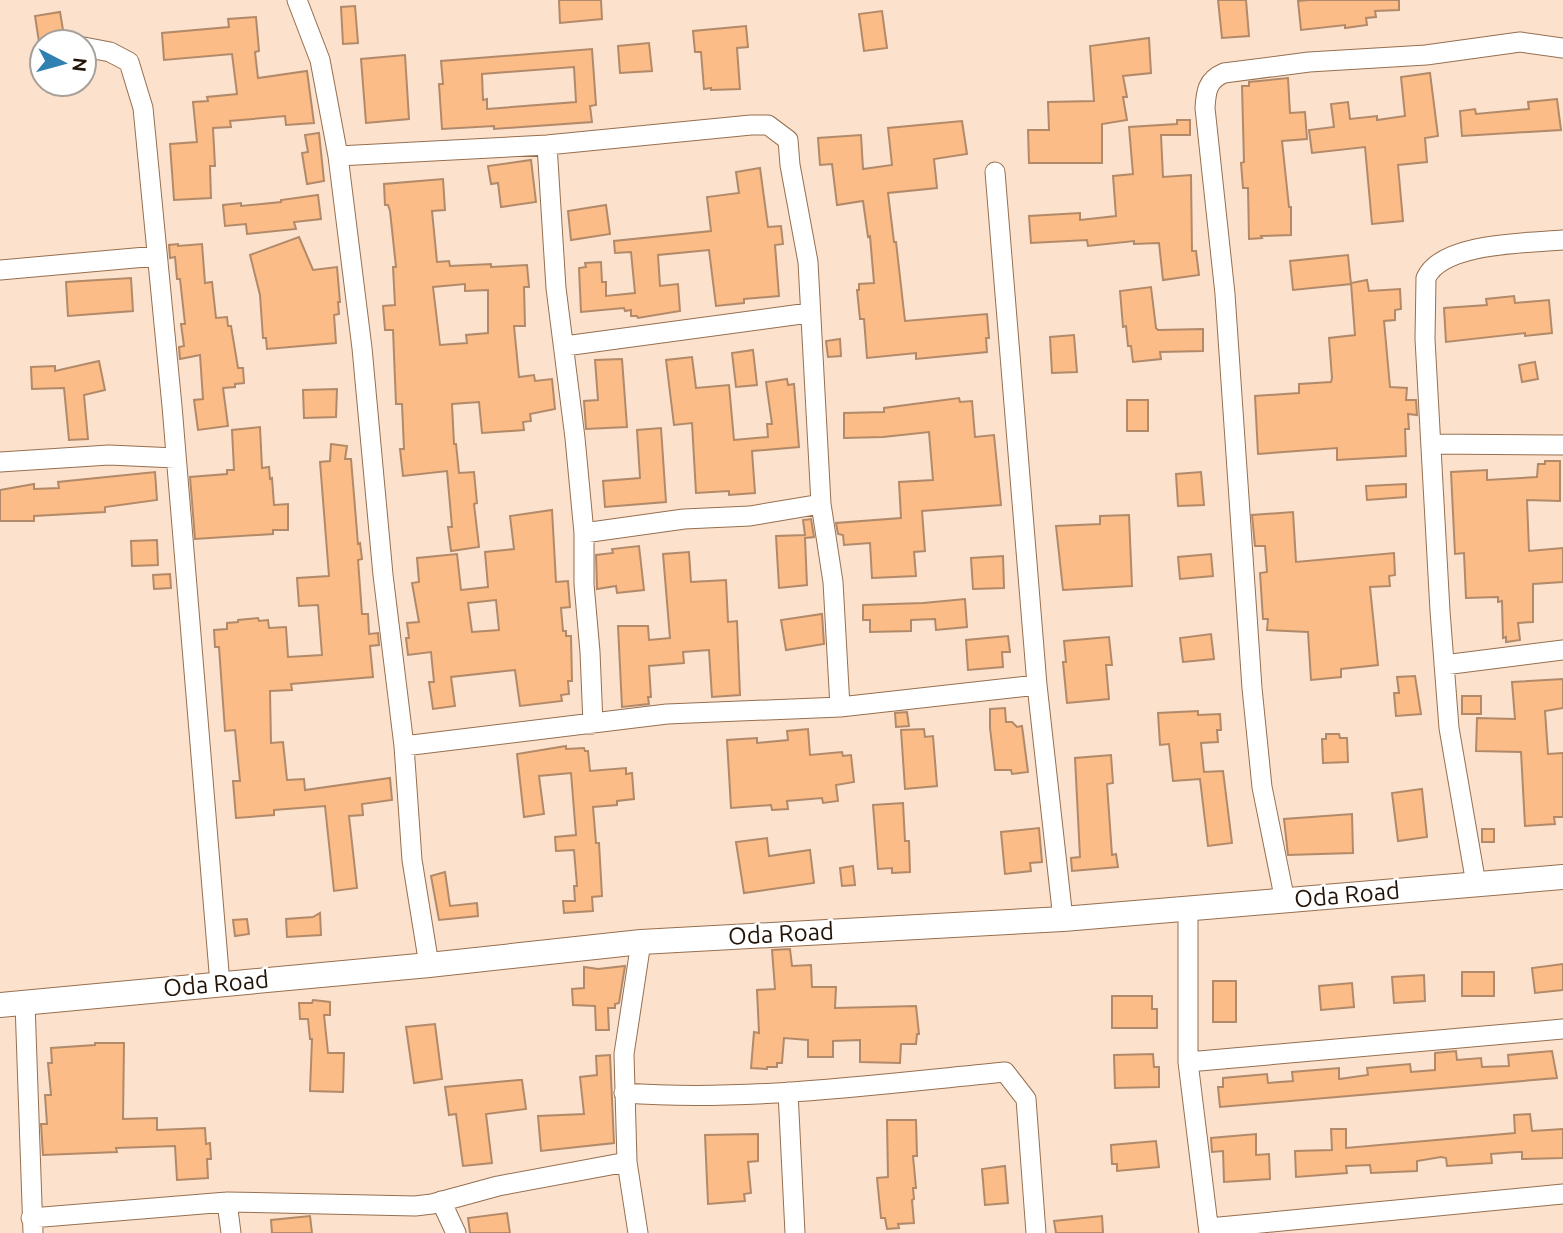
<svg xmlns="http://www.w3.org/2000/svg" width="1563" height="1233" viewBox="0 0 1563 1233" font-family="Ubuntu,sans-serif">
<rect width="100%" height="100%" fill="#fce1cc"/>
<path fill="#fbbc87" stroke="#b28a69" stroke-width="2" fill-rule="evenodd" d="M559 0H601L602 19 560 23Z
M1218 0H1246L1249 36 1222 38Z
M1309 0H1399V10L1375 11 1376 17 1366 18 1367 25 1345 28V25L1301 30 1298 1Z
M355 6 358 43 343 44 341 7Z
M882 11 887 48 864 51 859 14Z
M60 12 65 42H39L35 16Z
M256 17 259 51 255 52 258 78 307 71 314 123 286 125 285 116 230 121 231 127 213 128 215 166H210L211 198 174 200 170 144 197 142 193 102 208 101 207 97 237 94 232 54 164 60 162 33 229 27 228 19Z
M746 26 748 47 737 48 740 89 711 90V88L704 89 701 52H695L693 31Z
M1149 38 1151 73 1123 76 1127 97H1123L1127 120 1102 124V163H1029L1028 130H1049L1048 102 1094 101 1090 46Z
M649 43 652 71 620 73 618 46Z
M592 49 596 105 590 106 592 122 494 129V126L442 129 439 84H443L441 61ZM574 67 576 102 487 109V99L483 100 482 74Z
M405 55 409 119 366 123 361 59Z
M1430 73 1438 136 1425 138 1427 162 1398 165 1403 221 1372 224 1365 147 1312 153 1309 130 1334 127 1331 104 1348 102 1350 119 1377 116V120L1405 116 1401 77Z
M1288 78 1290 113 1305 112 1307 139 1282 141 1289 207H1291V235L1261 236 1262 238 1249 239 1248 188H1243L1241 163 1244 162 1242 86H1249V82Z
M1557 99 1561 130 1462 136 1460 111 1475 109 1476 114 1529 109 1528 102Z
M1177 120H1190V135H1161L1163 177 1191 175 1192 251H1196L1199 275 1163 280 1159 243 1134 244V241L1088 246 1087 240 1031 243 1029 216 1080 213V220L1116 216 1113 176 1133 174 1129 127 1177 124Z
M962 121 967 154 934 159 937 188 888 193 894 242H896L905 321 987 314 989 338H986L987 352 916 359V353L867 358 864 319H860L857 290H859V284L874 283 870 236 868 237 863 201 837 205 832 164 820 165 818 138 861 135 863 169 892 165 888 128Z
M319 133 324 181 307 184 302 153 308 152 305 135Z
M531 160 536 202 501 207 498 183 491 184 488 166Z
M760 168 768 227 781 226 783 244 775 245 779 296 744 299V303L716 306 709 250 658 255 660 286 678 284 680 311 638 318 637 316H631V310L625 311 624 308 581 312 579 268 586 267 585 263 601 262 602 282H606V296L635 293 631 252 615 253 614 241 711 231 707 197 739 193 736 172Z
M443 179 445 210 432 211 437 262 449 261 450 266 491 264V267L527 265 529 287H524L525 326H514L519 377 534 375 535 381 552 379 555 409 530 414 531 421 523 422 524 430 482 433 479 402 452 404 454 444H456L459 473 474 472 477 503 474 504 479 547 451 551 448 527H452L447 471 403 476 400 449H404L402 404H396L393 330H385L383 306 395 305 393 267H396L390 211 388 205H385L384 184ZM465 284V291L488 290V333L466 335 467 343 440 345 433 287Z
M318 195 321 219 294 222 296 229 247 234 246 224 225 226 223 205 241 203V206L281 202V200Z
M606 205 610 234 571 240 568 211Z
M299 237 313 270 337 267 340 302H338L339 314 334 315 336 343 267 349 266 338H263L260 295 250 255Z
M178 244V246L202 244 205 283 212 282 216 318 227 317 228 326H231L238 368H243L244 383 235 384V387L223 388 228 426 198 430 194 400 203 399 200 355 180 359 179 347 184 346 181 324H185L180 279H177L175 257 170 258 169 245Z
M1348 255 1351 284 1293 290 1290 261Z
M131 278 133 311 68 316 66 282Z
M1367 280 1369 291 1400 289 1401 309 1395 310V320L1384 321 1390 387 1407 388 1406 400H1416L1417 415 1408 414 1409 429H1405L1406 456 1337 460V448L1258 454 1255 396 1299 393V384L1331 382 1332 378 1329 338 1355 335 1351 283Z
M1151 287 1156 328 1158 330 1203 329V351L1160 352 1161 359 1133 362 1131 346H1128L1126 326 1123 327 1120 291Z
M1514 296 1515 303 1549 300 1552 333 1525 336V333L1446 342 1444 308 1487 305 1486 299Z
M1074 335 1077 372 1052 373 1050 337Z
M840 339 841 356 828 357 826 341Z
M753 350 757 385 736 387 732 353Z
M692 357 696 388 729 385 734 440 768 437 767 424H772L766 382 787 379 788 385 794 384 799 447 752 451 755 493 729 495V491L696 493 692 423 674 425 666 360Z
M622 359 627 427 586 429 584 401 598 400 595 360Z
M99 361 105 390 84 395 88 439 69 440 64 388 32 389 31 367 55 366V371Z
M1535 362 1538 379 1522 382 1519 365Z
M337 389 336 417 304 418 303 390Z
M959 398 960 402 972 401 975 437 994 435 1001 505 922 511 925 551 914 552 916 576 872 578 870 543 844 545 843 535 838 534 836 523 901 518 899 482 933 480 929 432 883 437 844 438V413L884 412V408Z
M1127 400H1148V431H1127Z
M260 427 262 468 269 467 270 479 272 478 274 505 288 504V530H273V534L195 539 190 477 227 474V470H234L232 430Z
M661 428 666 502 605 507 603 481 640 478 637 430Z
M331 444 347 446 345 459H351L358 544 360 543 362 559 358 560 362 614H368L369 634 378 633 379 645 370 646 373 677 291 684 292 690 270 691 271 743 283 742 287 780 304 779 305 790 390 778 392 800 362 804 363 815 349 816 357 888 334 891 325 806 274 810V815L236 818 233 781H240L235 730 225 731 219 647H215L214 630 227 629V623L238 622V620L258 618 259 621 268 620 269 628 286 627 288 657 322 655 318 605 299 606 297 578 329 576 320 462 330 461Z
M1545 461H1560V501L1527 500 1529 551 1563 548V582L1533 584V622L1518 623 1520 640 1506 642V637L1503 638 1502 601 1498 602V597L1466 598 1464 553 1455 554 1451 472 1487 470V480L1537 477 1538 464H1545Z
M155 472 157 500 105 507V512L34 516V521H0V490L34 484V489L59 488 58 482Z
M1201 472 1204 505 1178 506 1176 474Z
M1406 484V497L1367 500 1366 486Z
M552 510 556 582 568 581 570 607 561 608 563 631H566V636H571L572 681H568L569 694 561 695 562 701 520 706 515 670 451 677 455 706 433 709 429 682H434L431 652 408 655 406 638H409L407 623 419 622 412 583 419 582 417 558 457 554 461 590 488 587 485 552 514 549 510 516ZM496 600 499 630 472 632 468 603Z
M1293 512 1296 562 1394 553 1395 575 1389 576 1390 586 1370 587 1378 665 1341 669V677L1311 680 1308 632 1267 630 1268 619H1263L1260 573 1267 572 1265 546H1255L1252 515Z
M1129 515 1132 586 1063 590 1056 526 1100 524V516Z
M811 519 814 537 805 538 807 585 779 588 776 536 805 535 803 520Z
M157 540 158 565 132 566 131 541Z
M639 546 644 590 617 593 616 586 597 589 596 555 613 553 612 549Z
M689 552 691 582 726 580 728 622 737 621 740 695 712 697 709 650 683 652 684 663 649 666 651 697H648L649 704 622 707 618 626H648L649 640 670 638 663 554Z
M1211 554 1213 576 1180 579 1178 557Z
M1003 556 1004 588 973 589 971 558Z
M170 574 171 588 154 589 153 575Z
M965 599 967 627 936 630 935 619 911 620V631L870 632V620H863V605L923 603Z
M822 614 824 644 786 650 781 620Z
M1211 634 1214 659 1183 662 1180 638Z
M1008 636 1010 652H1002L1003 667 968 670 966 640Z
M1109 637 1112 665H1106L1109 699 1067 703 1063 662H1066L1064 641Z
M1415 676 1421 714 1396 716 1394 693H1399L1397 677Z
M1563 679V708L1545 711 1548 754 1563 753V817H1554L1555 824 1525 826 1521 752 1476 751 1477 718 1515 719 1512 682Z
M1462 696H1481V714H1462Z
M1005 708 1006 722H1012L1017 727 1022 726 1028 772 1012 774 1011 770H995L990 728V709Z
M1198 711V715L1220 714 1221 730H1217L1218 742 1201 743 1204 772 1223 771 1232 843 1208 846 1200 779 1173 781 1169 744 1160 745 1158 713Z
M907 712 909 726 896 727 895 713Z
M808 729 810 755 842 752 843 756 851 755 854 782 836 785 838 801 823 803 822 798 787 801 788 809 772 810 771 805 731 808 727 740 757 738V743L788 740 787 731Z
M924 729 925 737 933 736 937 786 905 789 901 730Z
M1326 734H1339L1340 738H1347L1348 762 1323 763 1322 739H1326Z
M566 746V749L584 748 585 751H588L590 771 626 768V774L632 773 634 799 617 801V805L593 807 596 843H599L602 896 592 897 593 911 564 913 563 901H575L574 886H577L574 850 556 851 555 837 576 835 571 773 539 776 544 814 524 817 517 754Z
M1111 755 1113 783 1107 784 1112 855 1116 854 1118 867 1072 871 1071 858 1080 857 1075 758Z
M1422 789 1427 837 1398 841 1392 793Z
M903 803 905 841H909L910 872 892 873V868L878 869 873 805Z
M1352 814 1353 853 1288 855 1284 819Z
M1039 828 1042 862 1030 863 1031 871 1005 874 1001 832Z
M1482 829H1494V842H1482Z
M767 838 769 856 810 850 814 883 744 893 736 842Z
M853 866 855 885 842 886 840 868Z
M445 872 450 906 477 903 478 916 439 920 431 876Z
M320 913 321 935 287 937 286 919 313 917Z
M247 919 249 934 235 936 233 920Z
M790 949 792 966 811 965 812 987H836L835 1008 916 1006 919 1034H917L916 1044H901L900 1063 860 1062V1040L833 1041V1057H808V1040L784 1038 782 1063H777V1067H767V1069L751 1068 754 1032 759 1033 757 990 775 989 772 950Z
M1563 964V990L1535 993 1532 968Z
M625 966 619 1003 615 1004V1008H608L609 1030H596L595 1006 573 1005 572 989 584 988V967L598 969Z
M1462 972H1494V996H1462Z
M1424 975 1425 1001 1394 1003 1392 977Z
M1213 981H1236V1022H1213Z
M1352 983 1354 1007 1321 1010 1319 986Z
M1112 996H1152V1009H1157V1028H1112Z
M313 1000 330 1002V1015H324L328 1053H344L343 1092 310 1091 312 1039H310L308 1019H300L299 1003H312Z
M435 1024 442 1079 414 1083 406 1027Z
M95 1043H124L123 1119 157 1118V1130L205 1128 206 1144 210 1143 211 1159H207L208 1178 177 1180 175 1146 116 1148 117 1152 43 1155 41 1124H47L45 1095H51L48 1063H52L51 1048 95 1045Z
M1456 1051 1457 1060 1481 1058 1482 1067 1509 1066 1508 1055 1552 1051 1557 1078 1220 1107 1218 1087H1223V1078L1267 1074 1268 1083 1293 1081 1292 1072 1339 1068V1079L1368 1075 1367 1068 1410 1064 1411 1072 1435 1070V1053Z
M1153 1054 1154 1067H1159V1087L1115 1088 1114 1055Z
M610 1055 614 1143 541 1151 538 1116 584 1114 580 1077 597 1075 596 1056Z
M519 1080H522L526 1109 486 1114 492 1163 463 1166 456 1114 449 1115 445 1087Z
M1530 1114 1532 1131 1563 1129V1158L1522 1159V1152H1517L1491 1154 1492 1163 1447 1166 1446 1158 1441 1157 1417 1161V1171L1371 1173 1370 1165 1346 1166 1347 1173 1296 1177 1295 1151 1332 1150 1331 1129H1346V1148L1515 1133 1514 1115Z
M887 1120H916L917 1156H913L916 1188H913L914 1199 912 1200 914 1223 898 1224 899 1228 887 1229 885 1218H881L877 1178 888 1177Z
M758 1134V1161L748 1162 751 1193 744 1194 745 1201 708 1204 705 1135Z
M1256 1134V1155L1269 1154 1270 1179 1224 1182 1223 1151 1212 1152 1211 1138Z
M1156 1141 1159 1167 1117 1171V1164H1112L1111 1145Z
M1005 1166 1008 1203 985 1205 982 1169Z
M507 1213 510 1233H470L468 1218Z
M310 1216 312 1233H272L271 1220Z
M1102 1216 1103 1233H1056L1054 1221Z"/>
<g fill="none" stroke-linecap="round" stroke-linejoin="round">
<g stroke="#966f4f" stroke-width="21">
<path id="minor" d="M297 0 320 60 338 156 362 348 383 575 404 746 412 860 429 965
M84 47 110 52 129 62 143 108 172 406 220 984
M547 145 556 288 575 438 584 533V584L590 652 593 724
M338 156 547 145 751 125H768L788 140 790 165 808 262 821 504 833 582 840 707
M995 172 1037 685 1063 919
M0 270 157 256
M565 346 809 313
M1431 444 1563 445
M0 462 109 455 176 458
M584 533 684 519 750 516 821 504
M1444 665 1563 650
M404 746 667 714 840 707 1037 685
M1476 884 1449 728 1440 611 1425 339 1426 278C1442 242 1529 243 1563 240
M1285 901 1262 787 1252 688 1225 294 1205 108C1206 92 1207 80 1224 73L1309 62 1426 55 1520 42 1563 48
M1188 909V1062L1209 1233
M25 1003 33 1233
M1188 1062 1563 1029
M788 1092 795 1233
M624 1093C751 1102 879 1084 1005 1072L1026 1099 1036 1233
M441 1201 456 1233
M227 1202 231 1233
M31 1218 227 1202 415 1206 432 1204 498 1186 627 1162
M1209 1228 1563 1194
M638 1233 627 1162 624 1054 641 942"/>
</g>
<g stroke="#966f4f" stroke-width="26">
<path id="tertiary" d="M0 1005 429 965 641 942 1063 919 1563 877"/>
</g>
<use href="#minor" stroke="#fff" stroke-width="19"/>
<use href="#tertiary" stroke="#fff" stroke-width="24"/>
</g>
<g text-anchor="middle" stroke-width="5" stroke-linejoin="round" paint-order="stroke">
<g font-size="24" fill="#231407" stroke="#fff">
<text transform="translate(1347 895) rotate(-5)" y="8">Oda Road</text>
<text transform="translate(781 934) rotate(-3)" y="8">Oda Road</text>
<text transform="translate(216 984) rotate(-5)" y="8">Oda Road</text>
</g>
</g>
<g transform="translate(63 63) rotate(96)"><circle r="33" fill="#ffffff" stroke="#a7a19c" stroke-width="2"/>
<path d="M0-5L12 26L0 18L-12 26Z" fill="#3180b2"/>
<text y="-10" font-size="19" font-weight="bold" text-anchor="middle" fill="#231407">N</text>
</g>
</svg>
